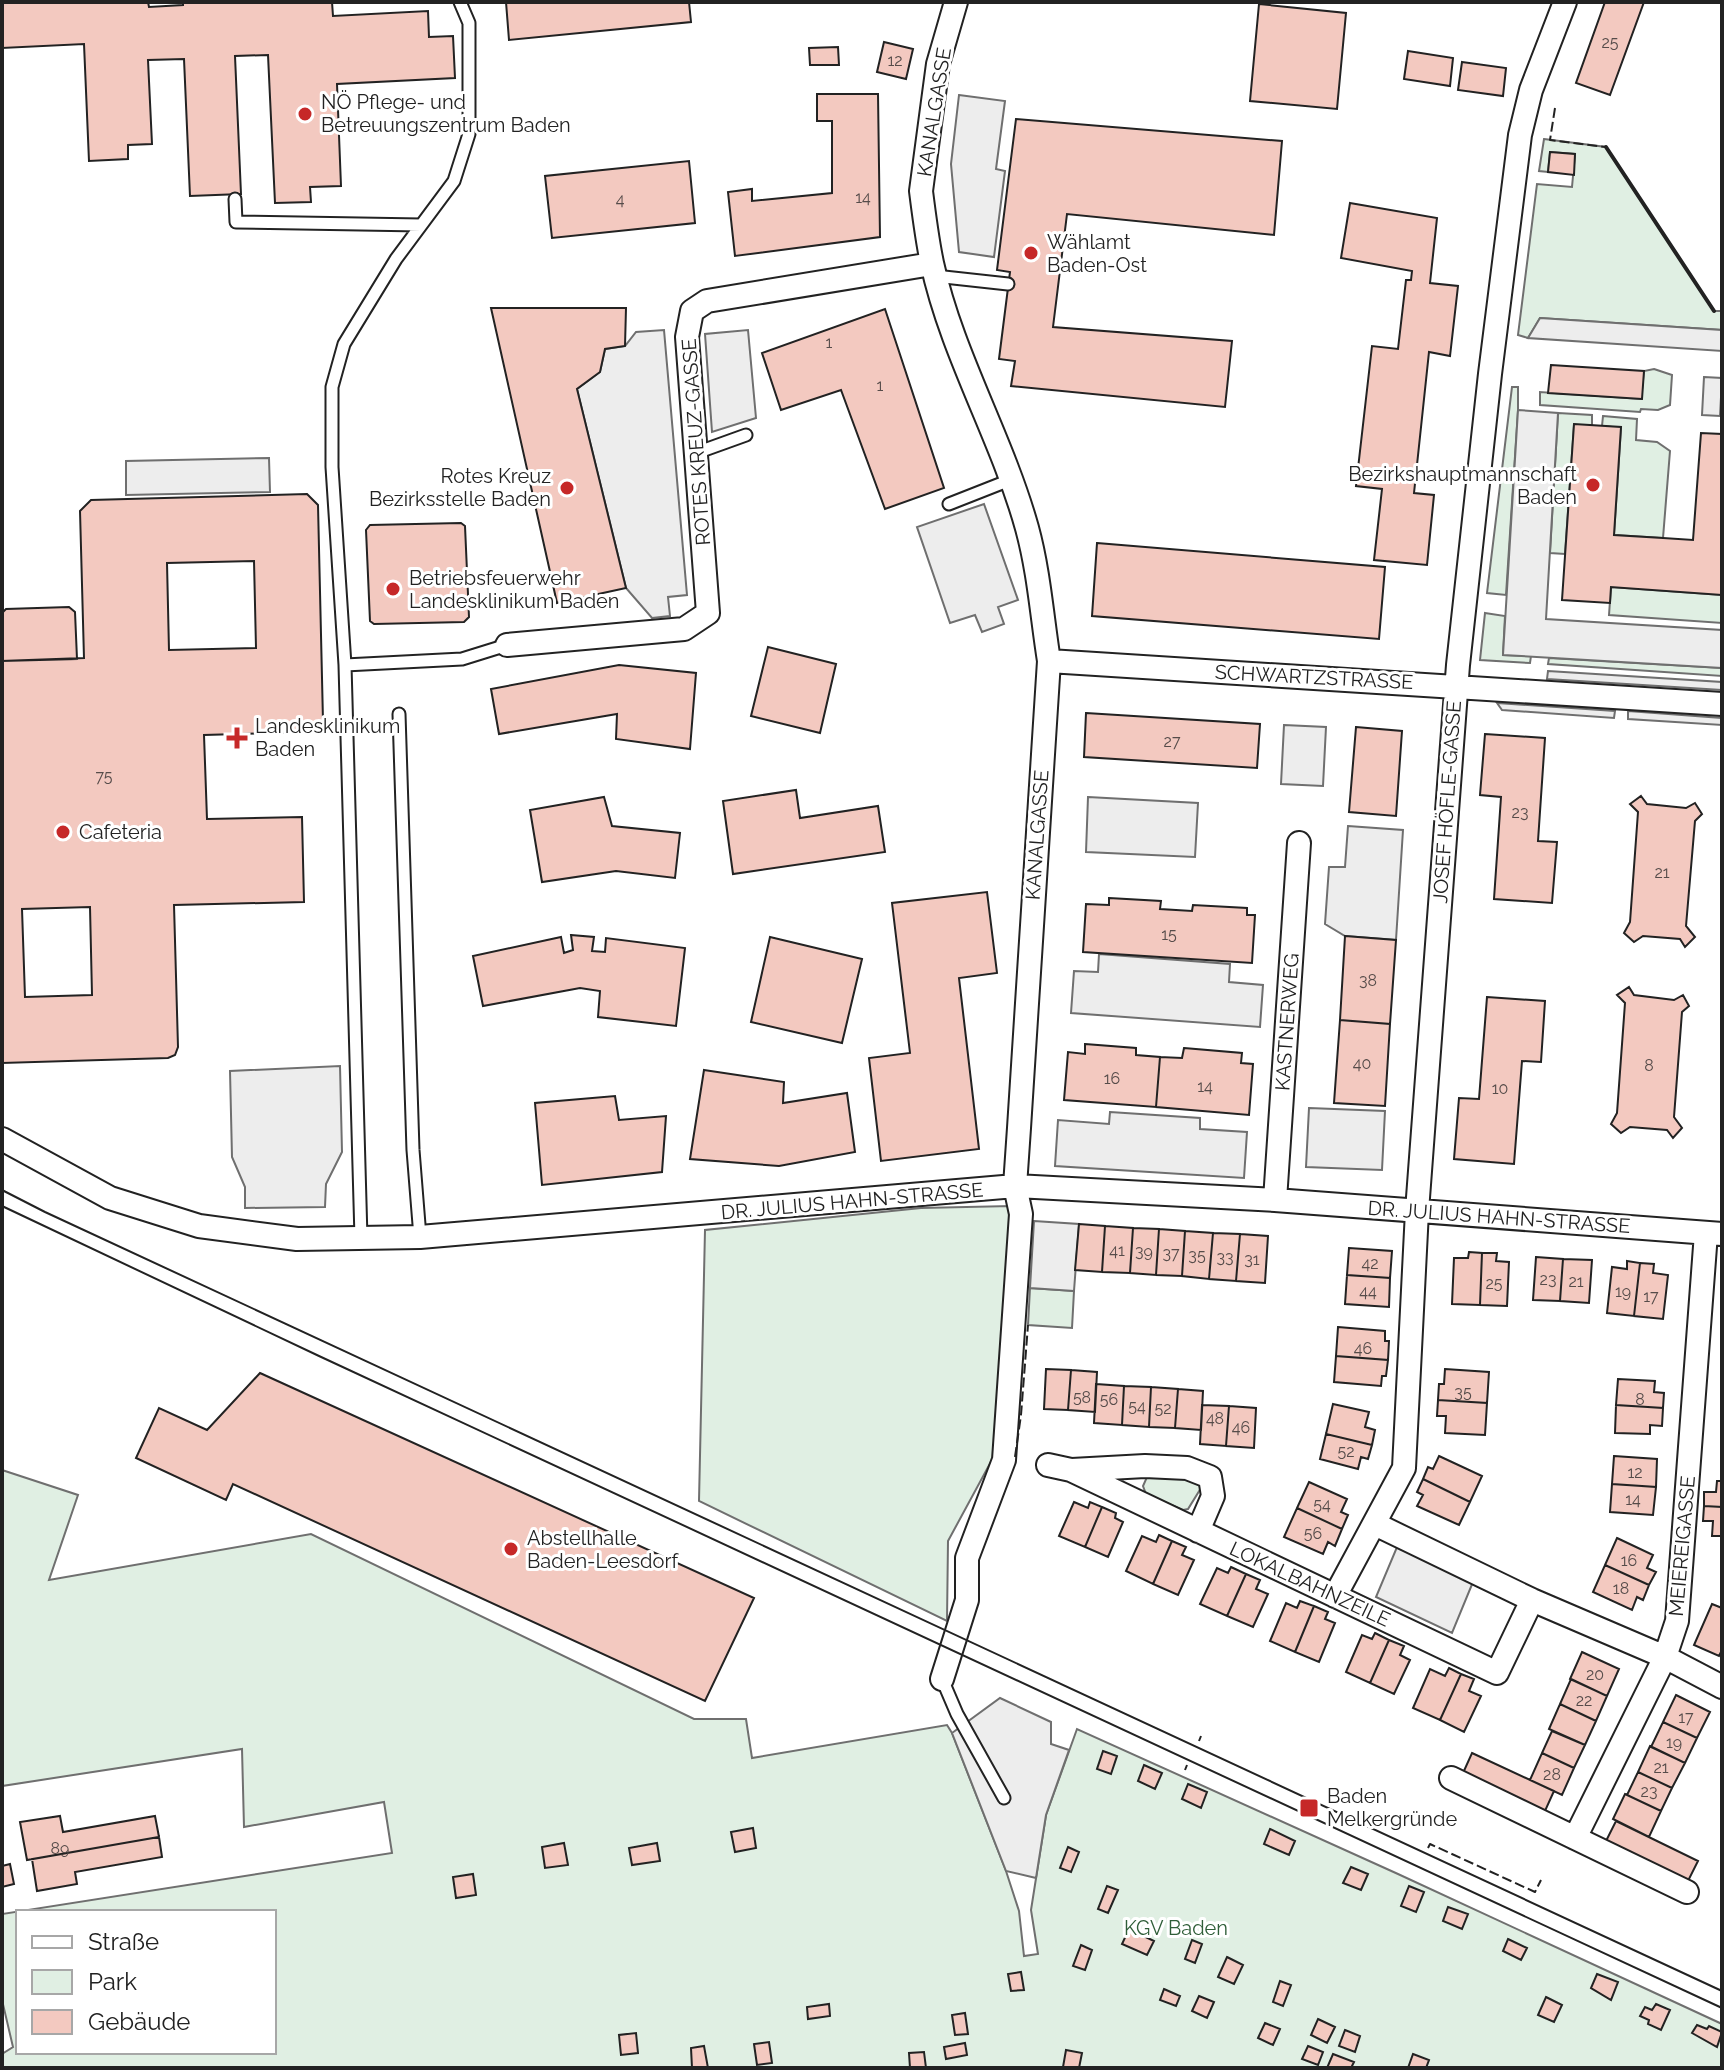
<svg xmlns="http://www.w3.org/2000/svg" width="1724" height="2070" viewBox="0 0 1724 2070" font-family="Raleway,sans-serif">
<rect width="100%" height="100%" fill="#fff"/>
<path fill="#e0efe3" stroke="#6f6f6f" stroke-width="2" fill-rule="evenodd" d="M1544 139 1606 147 1714 311H1722V330L1540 318 1528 338 1518 335 1537 184 1572 187 1575 154 1550 152 1548 172 1539 171Z
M1654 369 1672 375 1670 405 1658 410 1641 409 1640 412 1540 405V392L1641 399 1644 371Z
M1512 387H1518V410L1506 595 1487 593Z
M1558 413 1592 415V425H1574L1565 554 1550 553Z
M1603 416 1637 419 1636 440 1657 442 1670 451 1663 538 1614 535 1621 428 1602 426Z
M1611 587 1722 595V623L1609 615Z
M1485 613 1505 616 1503 655 1531 656 1530 663 1480 660Z
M1549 658 1722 668V676L1548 664Z
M1011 1206 993 1458 948 1541 947 1621 699 1501 705 1230 921 1208Z
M1030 1288 1074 1291 1072 1328 1028 1325Z
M2 1470 78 1495 49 1580 311 1534 694 1719H746L752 1758 947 1725 952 1733 1006 1871 1019 1911 1024 1956 1038 1954 1031 1910 1046 1815 1077 1729 1398 1874 1722 2024V2068H2V2054L13 2047 2 2000V1914L392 1853 384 1802 244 1827 242 1749 2 1786ZM18 1912H274V2052H18Z
M1155 1473 1194 1479 1201 1488 1188 1509 1183 1510 1146 1494 1143 1486 1147 1477Z"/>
<path fill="#ededed" stroke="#6f6f6f" stroke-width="2" d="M959 95 1005 101 996 169 1005 171 994 257 959 252 951 164Z
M1540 318 1722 330V351L1528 338Z
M664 330 687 595 668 597 670 616 652 618 626 588 577 389 600 372 605 349 625 346 636 332Z
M748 330 756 418 712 432 705 334Z
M1704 377 1722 378 1720 416 1702 415Z
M1518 410 1558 413 1546 619 1722 630V668L1503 655Z
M269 458 270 492 126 495V461Z
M984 504 1018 600 998 607 1004 624 982 632 975 615 950 623 917 527Z
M1548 671 1722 682V690L1547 679Z
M1497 703 1615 711 1614 718 1502 710Z
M1628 711 1722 718V725L1628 719Z
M1284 725 1326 727 1323 786 1281 784Z
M1088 797 1198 803 1195 857 1086 852Z
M1348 826 1403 830 1396 940 1345 936 1325 924 1329 867H1345Z
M1099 954 1230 964 1229 982 1263 985 1260 1027 1071 1013 1074 971 1098 972Z
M340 1066 342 1152 326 1184 325 1207 245 1208V1187L232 1157 230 1071Z
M1309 1108 1385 1111 1382 1170 1306 1167Z
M1110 1112 1200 1118V1129L1247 1132 1244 1178 1055 1166 1058 1120 1109 1124Z
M1034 1221 1079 1224 1074 1291 1030 1288Z
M1397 1547 1473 1582 1452 1633 1376 1597Z
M1000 1698 1051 1722V1744L1069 1750 1046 1815 1036 1878 1006 1871 952 1733Z"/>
<path fill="#f3c9c0" stroke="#222" stroke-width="2" fill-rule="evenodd" d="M2 2H148L149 7 183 5V2H332L333 16 428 11 429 37 453 36 455 78 337 84 341 186 310 187 311 202 275 203 268 55 235 56 241 194 190 196 184 59 148 60 152 144 128 145V159L89 161 84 44 2 48Z
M506 2H689L691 22 509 40Z
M1605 2H1644L1610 95 1576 83Z
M1259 4 1346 13 1337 109 1250 101Z
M884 42 913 49 906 79 877 72Z
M838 47 839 65H810L809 48Z
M1408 51 1453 58 1450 86 1404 79Z
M1462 62 1506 68 1503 96 1458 90Z
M817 94H878L880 237 735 256 728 192 752 189V201L832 193V121H817Z
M1016 119 1282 141 1274 235 1067 214 1053 327 1232 341 1225 407 1011 386 1015 361 999 359 1010 272 997 270Z
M1550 152 1575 154 1574 175 1548 172Z
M689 161 695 223 552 238 545 176Z
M1350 203 1437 218 1430 283 1458 286 1450 356 1429 352 1414 493 1434 495 1427 565 1374 560 1382 489 1356 486 1372 346 1398 349 1406 280H1411L1412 271 1341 258Z
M491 308H626L625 346 605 349 600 372 577 389 626 588 557 603Z
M885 309 944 488 885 509 841 390 781 410 762 353Z
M1551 365 1644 371 1642 399 1548 393Z
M1574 424 1621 427 1614 535 1663 538 1693 540 1701 433 1722 434V595L1611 587 1610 603 1562 600Z
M307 494 318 505 323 721 318 729 310 732 204 735 207 819 302 817 304 902 174 905 178 1047 175 1055 168 1058 2 1063V661L84 658 80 511 91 500ZM254 561 256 648 169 650 167 563ZM90 907 92 995 25 997 22 909Z
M461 523 465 526 469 617 464 622 374 624 370 621 366 530 370 525Z
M1097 543 1385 567 1379 639 1092 616Z
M69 607 75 612 77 659 2 661V613L6 609Z
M768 647 836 664 820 733 751 716Z
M619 665 696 673 690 749 616 739 617 714 499 734 491 689Z
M1086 713 1260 724 1257 768 1084 757Z
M1356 727 1402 731 1396 816 1349 812Z
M1485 734 1545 738 1538 841 1557 842 1552 903 1494 899 1501 797 1480 795Z
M796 790 800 818 878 806 885 852 733 874 723 801Z
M1641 796 1647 804 1686 808 1695 803 1702 814 1695 821 1686 926 1695 937 1685 947 1680 939 1643 936 1634 942 1624 933 1630 922 1638 812 1630 804Z
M604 797 612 826 680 833 675 878 616 871 542 882 530 810Z
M987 892 997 973 959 978 979 1149 881 1161 869 1058 910 1053 892 903Z
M1109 898 1161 901 1160 909 1192 911 1193 905 1247 908V915H1255L1252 963 1083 952 1086 904 1109 905Z
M571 935 594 937 592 951 605 952 606 938 685 948 676 1026 598 1017 600 991 580 988 483 1006 473 956 561 937 564 953 573 950Z
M1345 936 1396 940 1390 1024 1340 1020Z
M770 937 862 959 842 1043 751 1022Z
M1629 987 1634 995 1674 1000 1683 995 1689 1006 1682 1012 1674 1117 1682 1128 1673 1138 1667 1130 1630 1127 1621 1133 1611 1124 1617 1113 1625 1003 1617 995Z
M1487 997 1545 1001 1541 1062 1522 1061 1514 1164 1454 1159 1459 1098 1479 1099Z
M1340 1020 1390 1024 1385 1106 1334 1103Z
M1085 1044 1136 1048V1055L1160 1057 1156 1107 1064 1100 1068 1052 1085 1054Z
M1184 1048 1242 1053 1241 1063 1253 1064 1249 1115 1156 1107 1160 1057 1182 1058Z
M704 1070 784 1082 783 1103 847 1093 855 1152 779 1166 690 1159Z
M615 1096 619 1120 666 1116 662 1172 542 1185 535 1103Z
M1079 1224 1105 1226 1102 1272 1075 1270Z
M1105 1226 1133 1228 1130 1273 1102 1272Z
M1133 1228 1159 1229 1156 1275 1130 1273Z
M1159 1229 1185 1231 1182 1276 1156 1275Z
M1185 1231 1213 1233 1209 1279 1182 1276Z
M1213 1233 1240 1234 1236 1281 1209 1279Z
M1240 1234 1268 1236 1265 1283 1236 1281Z
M1349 1248 1392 1251 1390 1278 1347 1275Z
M1469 1252 1482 1253 1480 1305 1452 1304 1454 1258H1468Z
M1482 1253H1497L1496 1261 1509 1262 1507 1306 1480 1305Z
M1536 1257 1563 1259 1560 1301 1533 1300Z
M1563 1259 1592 1260 1589 1303 1560 1301Z
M1627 1261 1640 1263 1634 1316 1607 1313 1612 1267 1627 1269Z
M1640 1263 1654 1264 1653 1273 1668 1275 1663 1319 1634 1316Z
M1347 1275 1390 1278 1389 1307 1345 1304Z
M1338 1327 1385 1331V1341H1389L1388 1360 1336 1356Z
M1336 1356 1388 1360 1386 1376H1382L1381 1386 1334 1382Z
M1046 1369 1071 1370 1068 1410 1044 1409Z
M1445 1369 1489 1372 1487 1403 1438 1400 1439 1384H1444Z
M1071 1370 1097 1372 1095 1412 1068 1410Z
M260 1373 754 1598 705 1701 233 1484 226 1500 136 1458 159 1408 207 1430Z
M1618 1379 1655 1381 1654 1392 1664 1393 1663 1408 1616 1405Z
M1096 1384 1124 1386 1122 1425 1094 1423Z
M1124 1386 1151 1387 1149 1427 1122 1425Z
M1151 1387 1178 1389 1175 1428 1149 1427Z
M1178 1389 1203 1391 1201 1430 1175 1428Z
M1438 1400 1487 1403 1485 1435 1445 1433 1446 1416H1437Z
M1333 1404 1369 1412 1365 1427 1375 1430 1372 1445 1326 1434Z
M1202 1405 1229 1406 1226 1446 1200 1444Z
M1616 1405 1663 1408 1662 1426 1650 1425V1434L1615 1433Z
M1229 1406 1256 1408 1254 1448 1226 1446Z
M1326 1434 1372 1445 1368 1459 1361 1457 1358 1469 1320 1459Z
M1439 1456 1482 1476 1470 1502 1423 1479 1428 1467 1433 1469Z
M1614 1456 1657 1459 1656 1487 1612 1484Z
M1423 1479 1470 1502 1459 1525 1417 1506 1423 1495 1417 1492Z
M1717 1481H1722V1507L1704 1506V1492H1716Z
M1309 1482 1347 1499 1341 1512 1348 1515 1342 1529 1297 1508Z
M1612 1484 1656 1487 1653 1515 1610 1512Z
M1074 1502 1088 1508 1090 1502 1102 1507 1085 1547 1059 1536Z
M1704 1506 1722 1507V1536H1712L1713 1521H1703Z
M1102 1507 1116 1513 1115 1518 1123 1522 1108 1557 1085 1547Z
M1297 1508 1342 1529 1335 1546 1328 1542 1323 1554 1284 1537Z
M1159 1535 1172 1541 1153 1584 1126 1571 1142 1536 1156 1542Z
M1617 1538 1653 1555 1647 1568 1656 1572 1649 1585 1605 1565Z
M1172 1541 1186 1547 1182 1555 1194 1560 1178 1595 1153 1584Z
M1605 1565 1649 1585 1643 1600 1637 1597 1632 1610 1593 1592Z
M1231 1567 1246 1574 1227 1616 1200 1604 1217 1568 1228 1573Z
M1246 1574 1260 1580 1256 1589 1268 1594 1253 1627 1227 1616Z
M1300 1601 1314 1606 1295 1652 1270 1641 1286 1603 1297 1608Z
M1712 1604 1722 1608V1650L1719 1656 1694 1645Z
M1314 1606 1328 1612 1325 1619 1335 1623 1319 1662 1295 1652Z
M1375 1633 1389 1640 1370 1683 1346 1672 1362 1635 1372 1639Z
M1389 1640 1404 1646 1400 1655 1410 1660 1394 1694 1370 1683Z
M1582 1652 1619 1669 1607 1696 1570 1679Z
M1449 1668 1461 1674 1440 1720 1413 1708 1430 1669 1445 1676Z
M1461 1674 1474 1679 1469 1691 1481 1696 1464 1732 1440 1720Z
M1571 1679 1607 1696 1596 1721 1560 1704Z
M1676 1695 1710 1712 1697 1738 1663 1722Z
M1560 1704 1596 1721 1585 1745 1549 1729Z
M1663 1722 1697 1738 1685 1763 1651 1747Z
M1552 1731 1585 1745 1574 1768 1542 1753Z
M1650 1746 1685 1763 1672 1788 1638 1772Z
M1103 1751 1117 1756 1111 1774 1097 1769Z
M1472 1753 1554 1791 1545 1811 1463 1773Z
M1542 1753 1574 1768 1562 1795 1530 1780Z
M1144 1765 1162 1773 1155 1789 1138 1781Z
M1638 1772 1672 1788 1661 1811 1627 1795Z
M1188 1784 1207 1792 1201 1808 1182 1799Z
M1625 1794 1661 1811 1649 1837 1613 1819Z
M60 1816 63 1832 155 1816 159 1837 27 1860 20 1822Z
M1616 1821 1698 1861 1688 1881 1606 1841Z
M753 1828 756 1848 735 1852 731 1832Z
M1270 1829 1295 1841 1289 1855 1264 1844Z
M159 1837 162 1857 75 1872 77 1884 37 1891 32 1859Z
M564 1843 568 1865 545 1868 542 1847Z
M657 1843 660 1861 632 1865 629 1848Z
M1068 1847 1079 1852 1071 1872 1060 1868Z
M10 1864 14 1884 2 1887V1866Z
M1351 1867 1368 1874 1361 1890 1343 1883Z
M473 1874 476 1895 456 1898 453 1877Z
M1107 1886 1118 1890 1108 1913 1098 1909Z
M1409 1886 1424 1892 1416 1912 1401 1906Z
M1448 1907 1468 1914 1462 1929 1443 1921Z
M1129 1929 1154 1941 1147 1955 1122 1944Z
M1508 1939 1527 1948 1521 1960 1503 1951Z
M1192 1940 1202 1944 1195 1963 1185 1959Z
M1081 1945 1092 1950 1085 1970 1073 1966Z
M1227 1957 1243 1965 1234 1984 1218 1977Z
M1021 1972 1024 1990 1011 1991 1008 1974Z
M1597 1974 1618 1982 1611 2000 1591 1988Z
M1280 1981 1291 1985 1283 2006 1273 2002Z
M1164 1989 1180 1996 1176 2006 1160 2000Z
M1199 1996 1214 2002 1207 2018 1192 2011Z
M1546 1997 1562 2005 1554 2022 1538 2015Z
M829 2004 830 2016 808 2019 807 2007Z
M1656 2004 1670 2010 1661 2030 1648 2024 1649 2020 1640 2016 1645 2007 1652 2010Z
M965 2013 968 2034 955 2035 952 2015Z
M1318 2019 1335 2027 1327 2043 1311 2035Z
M1265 2023 1280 2029 1273 2045 1258 2038Z
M1697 2025 1707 2029 1709 2026 1722 2032 1717 2047 1692 2033Z
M1345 2030 1360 2036 1355 2052 1339 2046Z
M636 2033 638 2053 621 2055 619 2035Z
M769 2042 772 2063 757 2065 754 2044Z
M965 2043 967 2055 946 2059 944 2047Z
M704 2046 708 2068H692L691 2048Z
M1308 2046 1323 2052 1318 2065 1302 2059Z
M1066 2050 1082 2053 1079 2068 1063 2067Z
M924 2052 926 2068H910L909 2053Z
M1333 2054 1354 2062 1351 2068H1327Z
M1413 2054 1429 2060 1426 2068H1408Z"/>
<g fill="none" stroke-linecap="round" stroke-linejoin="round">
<g stroke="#222" stroke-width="15">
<path id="lane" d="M460 2 469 23V134L454 181 396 259 344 344 332 387V467L345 665 462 659 507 645
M235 199 236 222 421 225
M935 276 1008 284
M696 453 746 435
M949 504 1010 480
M345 665 361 1238
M399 714 413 1150 420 1237
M942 1679 957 1714 1004 1798"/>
</g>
<g stroke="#222" stroke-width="26">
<path id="street" d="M507 645 684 629 708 613 687 337 692 311 707 301 932 264
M1049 661 1722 704
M2 1139 110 1198 199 1226 297 1239 420 1237 1015 1186 1275 1200 1722 1234
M1275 1200 1299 843
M1048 1465 1071 1470 1497 1673 1532 1600
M1072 1470 1145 1466 1187 1468 1210 1477 1213 1496 1198 1531
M1375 1524 1532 1600 1665 1657 1722 1687
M1335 1596 1404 1468 1417 1211 1458 665 1490 374 1520 135 1531 90 1565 2
M942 1679 967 1600V1558L1004 1460 1021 1214 1015 1186 1019 1128 1049 661C1042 617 1039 572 1027 528 1002 438 952 355 932 263 927 239 924 215 921 191L938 64 956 2
M1451 1778 1687 1892
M1575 1838 1665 1657 1677 1621 1706 1233"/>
</g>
<use href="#lane" stroke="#fff" stroke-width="11"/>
<use href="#street" stroke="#fff" stroke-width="22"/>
<path stroke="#222" stroke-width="2" d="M2 1190 45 1212 1722 1991
M2 1206 319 1356 1722 2008"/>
<path stroke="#222" stroke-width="2" stroke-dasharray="10 4" stroke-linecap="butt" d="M1555 108 1550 140 1606 147
M1015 1457 1021 1415 1028 1325
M1199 1741 1201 1736
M1185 1770 1187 1765
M1428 1848 1430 1844 1535 1892 1541 1880"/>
<path stroke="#222" stroke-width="4" d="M1606 147 1714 311"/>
</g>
<g fill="#c62828" stroke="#fff" stroke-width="3">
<circle cx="305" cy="114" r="8"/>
<circle cx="1031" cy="253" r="8"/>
<circle cx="1593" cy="485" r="8"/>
<circle cx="567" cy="488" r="8"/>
<circle cx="393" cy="589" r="8"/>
<path d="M233 726h8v8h8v8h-8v8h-8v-8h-8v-8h8z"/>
<circle cx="63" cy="832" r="8"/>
<circle cx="511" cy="1549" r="8"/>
<rect x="1299" y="1798" width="20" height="20" rx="4"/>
</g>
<g text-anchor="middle" stroke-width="6" stroke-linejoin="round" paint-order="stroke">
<g font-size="16" fill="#564c4a">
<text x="1610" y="48">25</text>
<text x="895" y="66">12</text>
<text x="863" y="203">14</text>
<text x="620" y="205">4</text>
<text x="829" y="348">1</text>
<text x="880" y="391">1</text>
<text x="1172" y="747">27</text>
<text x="104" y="782">75</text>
<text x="1520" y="818">23</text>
<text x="1662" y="878">21</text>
<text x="1169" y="940">15</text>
<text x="1368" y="986">38</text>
<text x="1362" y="1069">40</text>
<text x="1649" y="1071">8</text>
<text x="1112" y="1084">16</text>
<text x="1205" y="1092">14</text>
<text x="1500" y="1094">10</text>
<text x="1117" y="1256">41</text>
<text x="1144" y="1257">39</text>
<text x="1171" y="1259">37</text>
<text x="1197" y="1261">35</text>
<text x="1225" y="1263">33</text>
<text x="1252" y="1265">31</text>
<text x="1370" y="1269">42</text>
<text x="1548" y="1285">23</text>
<text x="1576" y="1287">21</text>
<text x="1494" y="1289">25</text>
<text x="1368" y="1297">44</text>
<text x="1623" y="1297">19</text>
<text x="1651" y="1302">17</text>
<text x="1363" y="1354">46</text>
<text x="1463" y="1398">35</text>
<text x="1082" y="1403">58</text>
<text x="1109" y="1405">56</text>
<text x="1640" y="1405">8</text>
<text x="1137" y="1412">54</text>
<text x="1163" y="1414">52</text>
<text x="1215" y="1424">48</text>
<text x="1241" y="1433">46</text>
<text x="1346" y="1457">52</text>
<text x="1635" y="1478">12</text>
<text x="1633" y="1505">14</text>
<text x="1322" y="1510">54</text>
<text x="1313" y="1539">56</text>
<text x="1629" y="1566">16</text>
<text x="1621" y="1594">18</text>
<text x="1595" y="1680">20</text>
<text x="1584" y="1706">22</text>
<text x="1686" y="1723">17</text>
<text x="1674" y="1748">19</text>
<text x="1661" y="1773">21</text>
<text x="1552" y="1780">28</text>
<text x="1649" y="1797">23</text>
<text x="60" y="1854">89</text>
</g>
<g font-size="20" fill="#222" stroke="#fff" text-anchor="start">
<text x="321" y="109">NÖ Pflege- und<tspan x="321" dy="23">Betreuungszentrum Baden</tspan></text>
<text x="1047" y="249">Wählamt<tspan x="1047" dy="23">Baden-Ost</tspan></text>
<text x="1577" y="481" text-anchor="end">Bezirkshauptmannschaft<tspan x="1577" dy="23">Baden</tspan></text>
<text x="551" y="483" text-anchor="end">Rotes Kreuz<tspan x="551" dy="23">Bezirksstelle Baden</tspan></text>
<text x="409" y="585">Betriebsfeuerwehr<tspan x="409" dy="23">Landesklinikum Baden</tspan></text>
<text x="255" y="733">Landesklinikum<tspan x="255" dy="23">Baden</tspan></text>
<text x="79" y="839">Cafeteria</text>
<text x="527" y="1545">Abstellhalle<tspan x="527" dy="23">Baden-Leesdorf</tspan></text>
<text x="1327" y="1803">Baden<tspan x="1327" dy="23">Melkergründe</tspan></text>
</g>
<g font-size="20" fill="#222" stroke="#fff">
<text transform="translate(934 112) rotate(-81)" y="7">KANALGASSE</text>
<text transform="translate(696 442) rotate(-94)" y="7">ROTES KREUZ-GASSE</text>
<text transform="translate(1314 677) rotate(3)" y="7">SCHWARTZSTRASSE</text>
<text transform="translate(1447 802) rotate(-86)" y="7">JOSEF HÖFLE-GASSE</text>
<text transform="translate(1037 835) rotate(-86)" y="7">KANALGASSE</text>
<text transform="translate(1287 1022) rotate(-86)" y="7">KASTNERWEG</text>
<text transform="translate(852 1201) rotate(-5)" y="7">DR. JULIUS HAHN-STRASSE</text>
<text transform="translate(1499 1217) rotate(4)" y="7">DR. JULIUS HAHN-STRASSE</text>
<text transform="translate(1682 1546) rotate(-85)" y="7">MEIEREIGASSE</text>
<text transform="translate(1310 1584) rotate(25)" y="7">LOKALBAHNZEILE</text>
</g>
<g font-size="20" fill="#2f5e38" stroke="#fff">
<text x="1176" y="1935">KGV Baden</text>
</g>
</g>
<rect width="1724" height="2070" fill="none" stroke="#222222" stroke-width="8"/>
<rect x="16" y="1910" width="260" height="144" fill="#ffffff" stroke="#a7a7a7" stroke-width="2"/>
<rect x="32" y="1936" width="40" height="12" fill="#ffffff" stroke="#a7a7a7" stroke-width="2"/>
<text x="88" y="1950" font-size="24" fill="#222222">Straße</text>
<rect x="32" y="1970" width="40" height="24" fill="#e0efe3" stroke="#a7a7a7" stroke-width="2"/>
<text x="88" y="1990" font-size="24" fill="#222222">Park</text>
<rect x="32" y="2010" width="40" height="24" fill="#f3c9c0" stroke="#a7a7a7" stroke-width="2"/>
<text x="88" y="2030" font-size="24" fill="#222222">Gebäude</text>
</svg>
